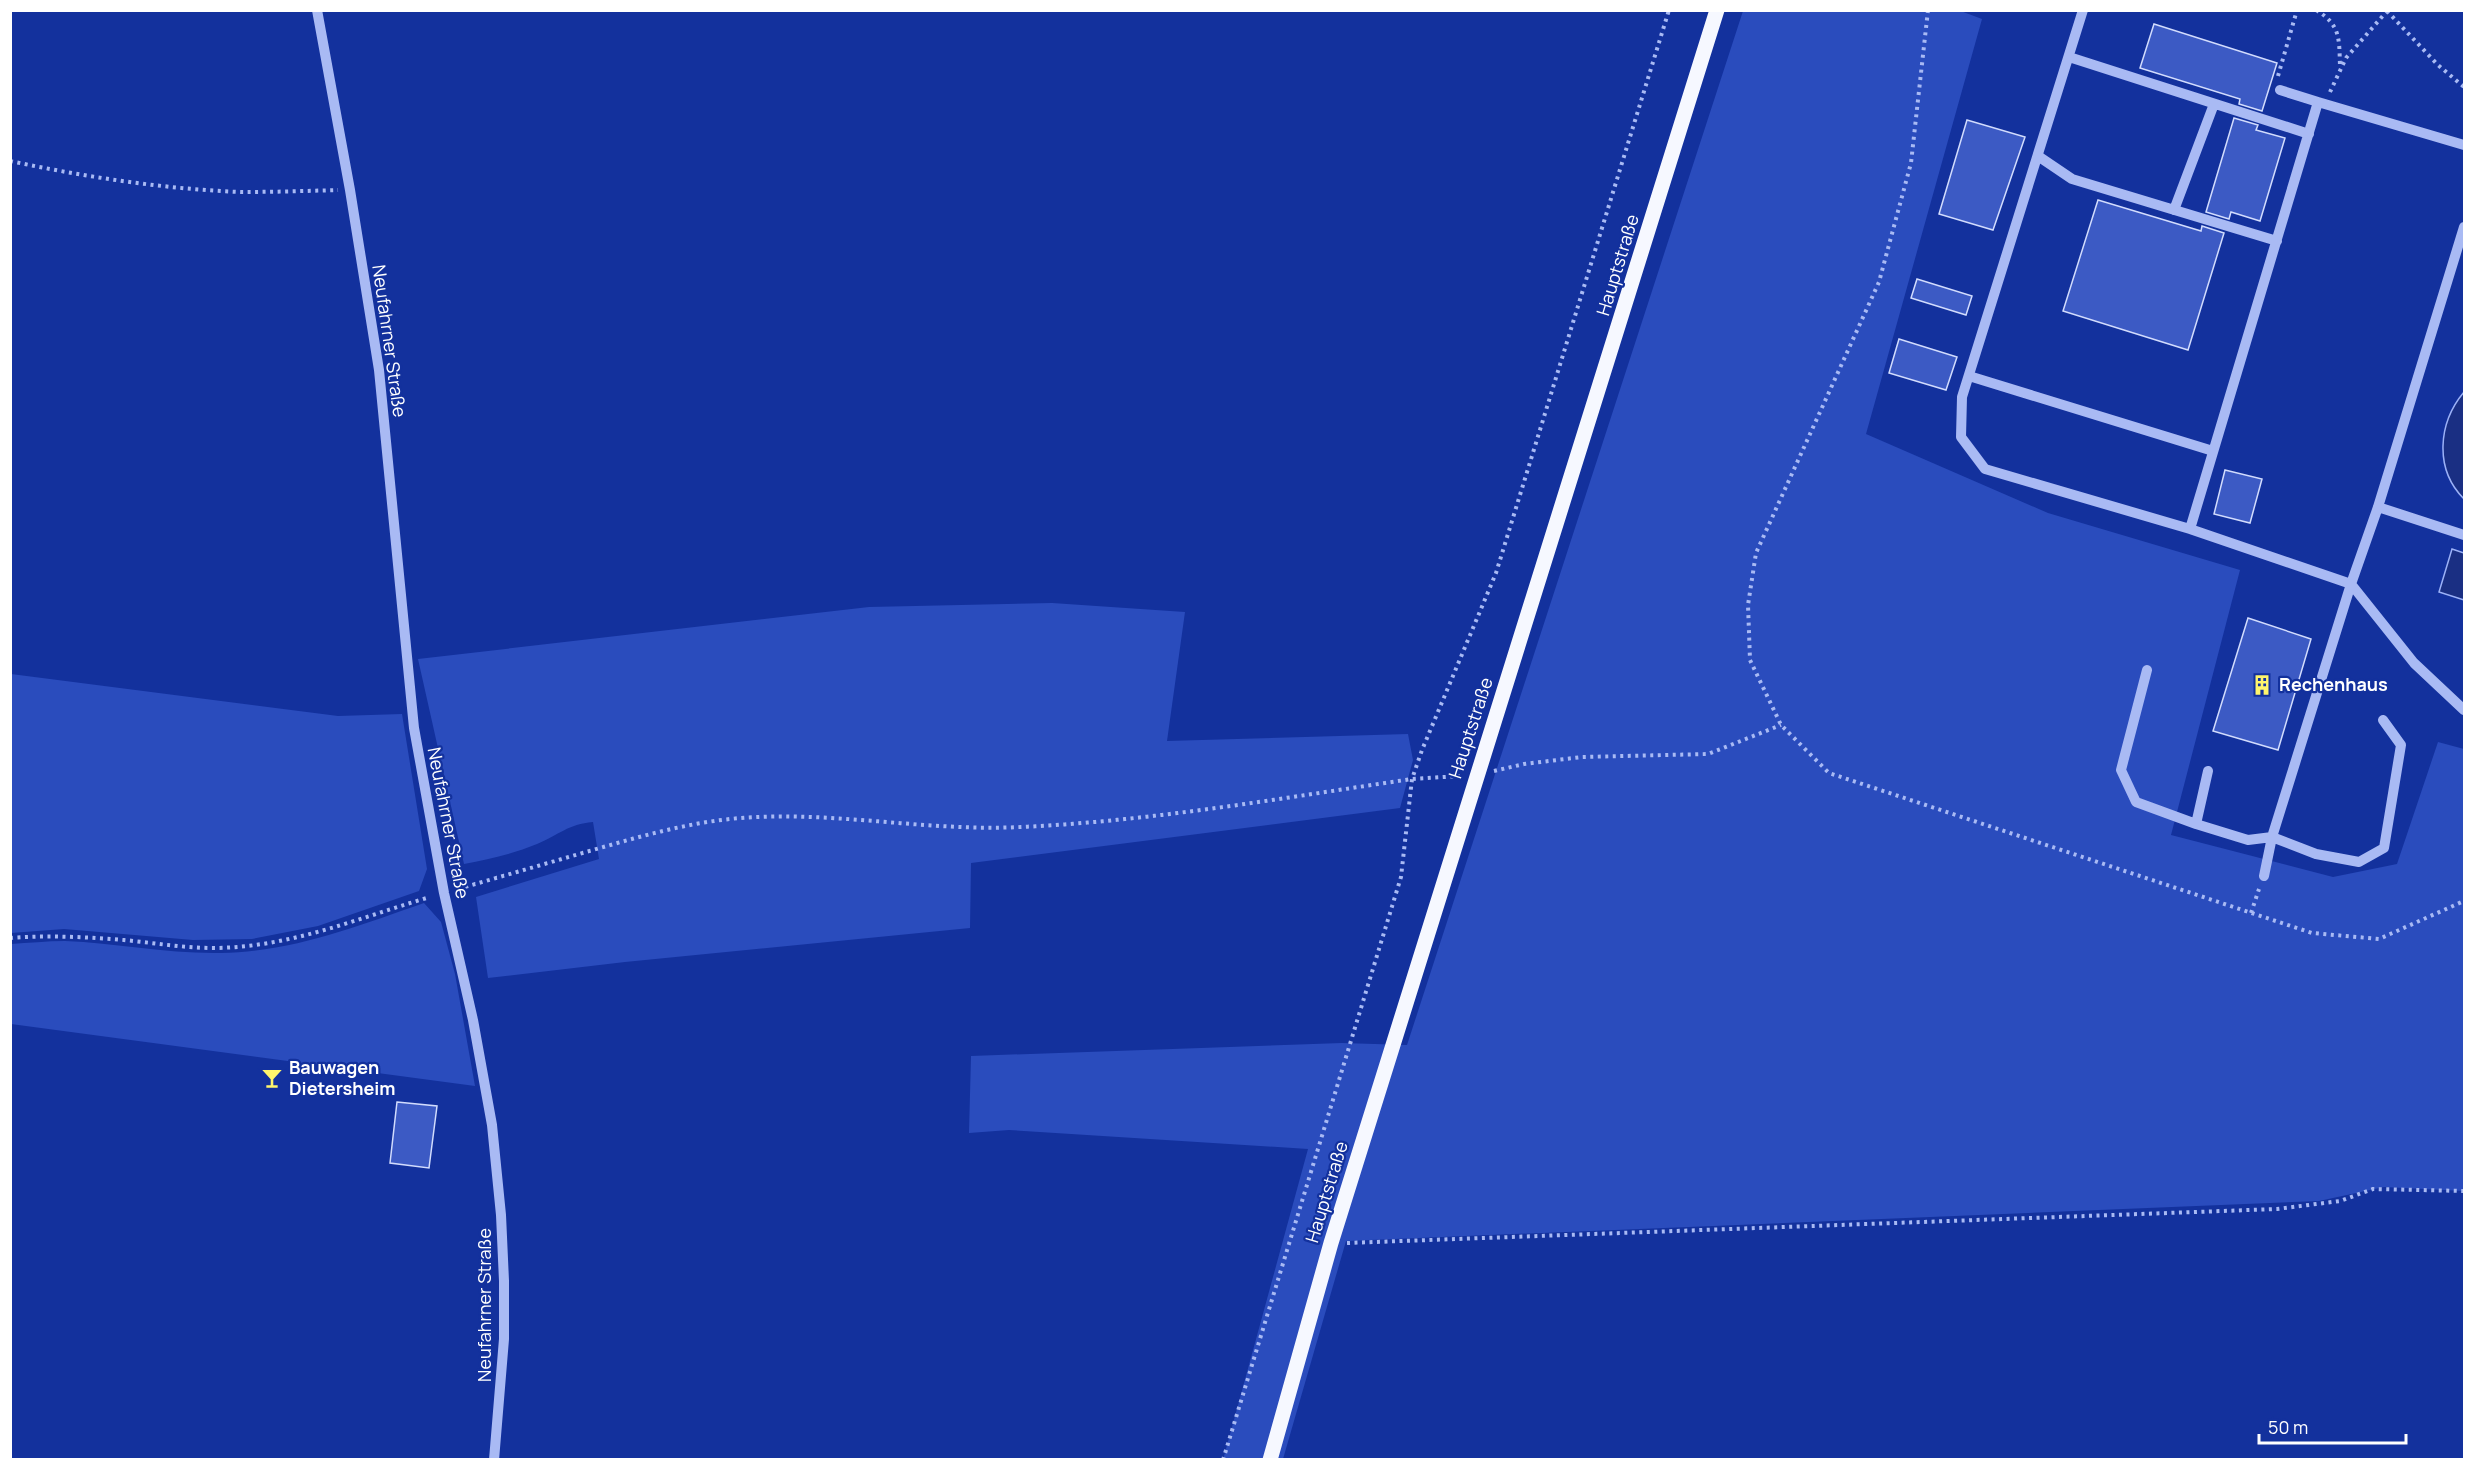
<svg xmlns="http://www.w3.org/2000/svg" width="2475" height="1470" viewBox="0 0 2475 1470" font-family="Manrope,sans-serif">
<rect width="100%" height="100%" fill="#13319d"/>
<path fill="#2a4cbd" d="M1958 10 1982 19 1866 434 2048 513 2240 570 2171 835 2333 877 2397 864 2438 742 2464 749V1191L2384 1187 2319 1201 1346 1241 1283 1459 1223 1460 1308 1149 1009 1130 969 1133 971 1056 1342 1043 1407 1045 1743 11Z
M1052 603 1185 612 1167 741 1408 734 1413 760 1400 808 971 863 970 928 625 962 488 978 476 897 599 859 593 822C568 824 559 835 537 844 513 854 489 859 464 864L418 659 869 607Z
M11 674 338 716 402 714 427 869 419 891 318 926 252 939 193 940 64 929 11 933Z
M424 903 441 922 455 974 475 1086 11 1024V944C28 943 47 941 65 941 117 943 168 954 221 953 292 952 358 926 424 903Z"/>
<path fill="#1a2f83" stroke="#9bb1f7" stroke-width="1.5" d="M2464 392V499C2434 469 2438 423 2464 392Z
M2452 549 2464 553V600L2439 592Z"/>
<path fill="#3c5ac4" stroke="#d2dcfd" stroke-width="1.5" d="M2154 24 2277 63 2262 111 2239 104 2240 99 2140 68Z
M2234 118 2258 125 2256 130 2285 138 2260 221 2231 212 2229 219 2206 212Z
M1967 120 2025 137 1993 230 1939 214Z
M2098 200 2201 231 2202 226 2224 233 2188 350 2063 311Z
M1917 279 1972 296 1966 315 1911 298Z
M1899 339 1957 357 1946 390 1889 373Z
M2225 470 2262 479 2250 523 2214 514Z
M2248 618 2311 639 2278 750 2213 731Z
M397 1102 437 1106 429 1168 390 1163Z"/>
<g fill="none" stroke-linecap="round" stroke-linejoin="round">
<path stroke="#a9baf4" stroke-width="4" stroke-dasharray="3 4.5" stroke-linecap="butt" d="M1928 10 1911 163 1879 282 1756 553 1748 605 1750 660 1781 725 1829 773 2312 933 2379 939 2464 901
M2316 10C2341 25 2339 39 2340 66
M2387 11 2438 65 2464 87
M2278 76 2297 10
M2330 92 2346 58 2388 10
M10 161C86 177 164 189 241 192 273 192 306 191 338 190
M1494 771 1524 764 1582 757 1708 754 1781 725
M458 889C503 876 548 863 593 850 638 837 683 824 730 819 827 809 924 832 1021 827 1152 821 1282 798 1412 779L1460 776
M2251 913 2259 889
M10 938C48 935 87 937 124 940 155 943 184 948 215 948 292 947 358 918 430 897
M1347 1243 2277 1209 2340 1201 2373 1189 2464 1191
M1223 1460 1401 877 1412 779 1422 750 1496 573 1669 10"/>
<path stroke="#a9baf4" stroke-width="10" d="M317 10 350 190 379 370 414 728 444 893 473 1020 492 1125 501 1215 504 1281V1339L494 1460
M2083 10 1962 397 1961 437 1985 469 2190 529 2351 584 2414 663 2464 710
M2069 57 2309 134
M2280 90 2318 102
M2038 156 2072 179 2277 241
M2174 210 2214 104
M1969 376 2213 451
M2378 507 2464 535
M2190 529 2318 102 2464 145
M2147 670 2121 770 2136 802 2196 824
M2208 771 2196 824 2248 840 2272 837 2351 584 2378 507 2464 227
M2264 876 2272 837 2316 854 2359 862 2384 848 2401 745 2383 720"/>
<path stroke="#f6f8ff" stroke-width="15" d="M1270 1460 1331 1243 1717 10"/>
</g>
<defs>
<g id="building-bare" transform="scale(1.62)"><path d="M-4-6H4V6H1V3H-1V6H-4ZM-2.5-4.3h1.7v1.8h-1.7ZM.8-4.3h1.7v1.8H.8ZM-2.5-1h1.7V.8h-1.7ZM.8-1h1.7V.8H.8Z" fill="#fff56c" stroke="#13319d" stroke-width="2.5" paint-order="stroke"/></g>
<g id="bar-bare" transform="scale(1.62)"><path d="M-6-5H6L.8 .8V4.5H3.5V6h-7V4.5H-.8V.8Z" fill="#fff56c" stroke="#13319d" stroke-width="2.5" paint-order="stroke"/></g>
</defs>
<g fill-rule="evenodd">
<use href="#building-bare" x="2262" y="685"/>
<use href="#bar-bare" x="272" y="1078"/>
</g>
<g text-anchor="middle" stroke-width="4.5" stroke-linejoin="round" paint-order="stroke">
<g font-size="18" fill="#fff" stroke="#13319d">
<text transform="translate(1618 265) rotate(-73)" y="6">Hauptstraße</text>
<text transform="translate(389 341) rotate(82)" y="6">Neufahrner Straße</text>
<text transform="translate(1471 728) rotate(-72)" y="6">Hauptstraße</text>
<text transform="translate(448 823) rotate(79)" y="6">Neufahrner Straße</text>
<text transform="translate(1327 1192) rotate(-73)" y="6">Hauptstraße</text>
<text transform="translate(485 1305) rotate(-90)" y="6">Neufahrner Straße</text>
</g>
<g font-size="18" font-weight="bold" fill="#fff" stroke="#13319d" text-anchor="start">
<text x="2279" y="691">Rechenhaus</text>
<text x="289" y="1074">Bauwagen<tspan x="289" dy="21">Dietersheim</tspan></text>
</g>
</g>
<rect width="2475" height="1470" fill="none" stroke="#ffffff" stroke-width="24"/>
<path d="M2259 1434v9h147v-9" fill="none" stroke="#ffffff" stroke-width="3"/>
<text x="2268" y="1434" font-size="18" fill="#ffffff" stroke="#13319d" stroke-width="4.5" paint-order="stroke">50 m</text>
</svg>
